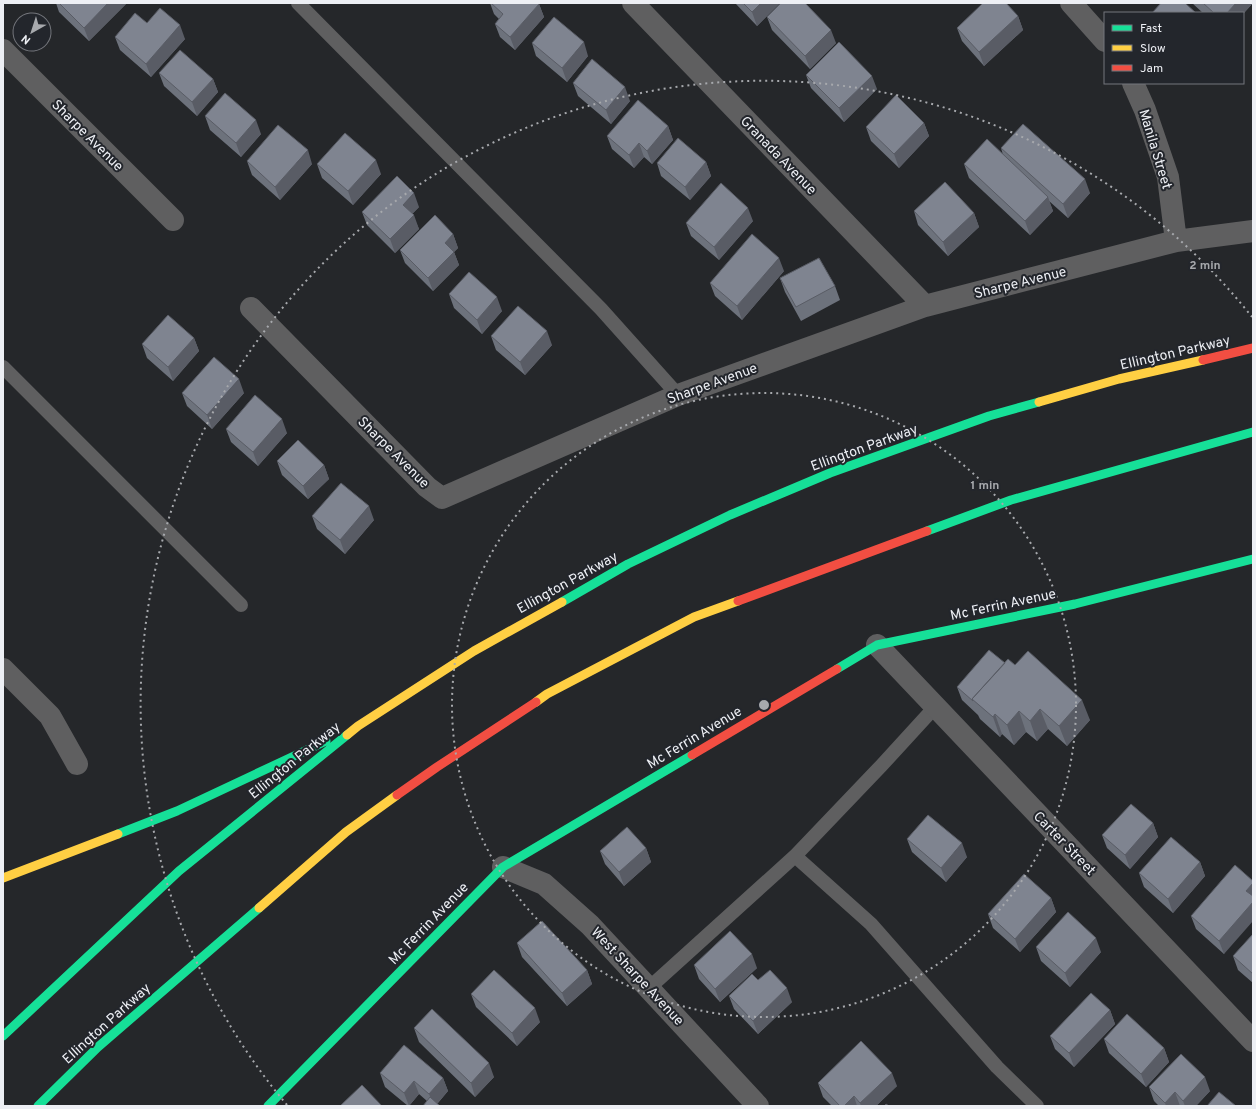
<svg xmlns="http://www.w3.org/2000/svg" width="1256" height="1109" viewBox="0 0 1256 1109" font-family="Overpass,sans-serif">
<rect width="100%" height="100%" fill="#25272a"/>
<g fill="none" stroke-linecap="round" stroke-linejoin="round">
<path stroke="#5f5f60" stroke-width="14" d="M298 3 601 309 678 395
M3 367 241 605
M795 856 871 924 997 1067 1037 1106
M649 988 795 856 881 766 935 707"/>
<path stroke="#5f5f60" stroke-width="22" d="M633 3 925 306
M1071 3 1105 41
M3 50 173 220
M1133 83 1145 110 1168 177 1176 241
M251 308 427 487 442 498 678 395 925 306 1176 241 1253 231
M877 645 1253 1041
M3 669 50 716 77 764
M503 867 544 884 590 925 758 1106"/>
<path stroke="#16e098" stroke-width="9" d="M927 531 1011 500 1253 432
M562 602 628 564 730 515 830 473 989 416 1039 402
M837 669 877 645 1075 604 1253 559
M118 834 177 811 326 741
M3 1036 179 871 347 735
M38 1106 98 1047 259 908
M268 1106 503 867 692 755"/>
<path stroke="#ffcf43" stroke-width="9" d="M1039 402 1119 379 1203 360
M536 702 547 694 694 617 738 601
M347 735 358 726 474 651 562 602
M3 878 118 834
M259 908 346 832 397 795"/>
<path stroke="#f24e42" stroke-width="9" d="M1203 360 1253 348
M738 601 927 531
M692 755 837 669
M397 795 437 767 536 702"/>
</g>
<path fill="#6d727c" d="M56 3H127L89 41 59 12Z
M490 3H538L539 4 544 17 515 50 500 37 495 24 499 19 494 14Z
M735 3H780L757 26Z
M1192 3H1253L1243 14V13H1203Z
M1018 16 1023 30 984 66 962 41 957 28Z
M767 17 836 43 810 69 772 30Z
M147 23 185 39 151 77 120 50 115 37Z
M532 43 588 56 567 82 536 56Z
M159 73 213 79 218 92 197 116 164 86Z
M806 75 877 89 844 122 811 88Z
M573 83 630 101 611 124 578 96Z
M205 116 261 134 241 157 210 130Z
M924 123 929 136 899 168 871 141 866 127Z
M668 126 673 140 652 164 644 157 634 168 612 149 607 136Z
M1001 148 1090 193 1068 218 1049 201 1053 211 1030 235 969 178 964 164 1003 155Z
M247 161 312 164 280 200 252 175Z
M706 162 711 176 690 200 661 176 657 163Z
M317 164 381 174 353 205 322 178Z
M419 207 412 214 419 229 395 253 367 225 362 212Z
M914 211 974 213 979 227 948 256 918 225Z
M753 221 719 260 691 236 686 223Z
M453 234 458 248 454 252 459 265 433 291 405 263 400 250Z
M784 271 742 320 715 296 710 283Z
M780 278 835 286 840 300 801 321 785 292Z
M449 294 502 311 482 334 454 308Z
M491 336 552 345 525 375 496 350Z
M194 338 199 351 173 381 147 358 142 344Z
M182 393H244L212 429 187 406Z
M226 429 287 433 258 466 231 442Z
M277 461 324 465 329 479 308 499 282 475Z
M312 516 374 520 345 554 317 529Z
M1005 663 1015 665 1090 720 1067 746 1048 729 1037 741 1026 732 1014 745 1002 734 1000 737 980 719 978 715 962 700 957 687Z
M1153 823 1158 837 1130 869 1107 848 1102 835Z
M907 839 967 857 946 882 912 852Z
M646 848 651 862 624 886 605 864 600 851Z
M1200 862 1205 876 1173 913 1144 887 1139 873Z
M1253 881 1224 954 1196 929 1191 916Z
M1051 898 1056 912 1020 952 993 928 988 914Z
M1253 934V983L1238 970 1233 956Z
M517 943 587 970 592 984 567 1006 522 957Z
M1036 947 1101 952 1070 987 1041 961Z
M694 965 757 968 720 1002 699 979Z
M758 980 792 1002 758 1034 734 1009 729 996Z
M471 994 540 1022 517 1046 476 1007Z
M1110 1010 1115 1024 1074 1067 1055 1049 1050 1036Z
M414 1028 494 1077 475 1097 419 1042Z
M1104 1039 1164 1048 1169 1062 1146 1087 1109 1053Z
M380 1073 443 1078 448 1091 438 1103 427 1101 419 1094 409 1106H408L385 1087Z
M818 1083 897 1086 876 1106H832L823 1097Z
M1149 1087 1210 1091 1196 1106H1159L1154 1101Z"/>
<path fill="#595c65" d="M108 3H127L89 41 84 28Z
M761 3H780L757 26 752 12Z
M1236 3H1253L1243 14V13H1227Z
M539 4 544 17 515 50 510 37Z
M1018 16 1023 30 984 66 979 52Z
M180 25 185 39 151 77 146 64Z
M831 30 836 43 810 69 805 56Z
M584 42 588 56 567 82 562 68Z
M872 76 877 89 844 122 839 108Z
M213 79 218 92 197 116 192 102Z
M625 87 630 101 611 124 606 110Z
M256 120 261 134 241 157 236 143Z
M924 123 929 136 899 168 894 154Z
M668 126 673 140 652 164 647 151Z
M639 143 644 157 634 168 629 155Z
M308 150 312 164 280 200 275 187Z
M376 160 381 174 353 205 348 191Z
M706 162 711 176 690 200 685 187Z
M1085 179 1090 193 1068 218 1063 204Z
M414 193 419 207 408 218 403 205Z
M1048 197 1053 211 1030 235 1025 221Z
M748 208 753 221 719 260 714 247Z
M974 213 979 227 948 256 943 242Z
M414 215 419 229 395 253 390 239Z
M453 234 458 248 454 252 459 265 433 291 428 278 445 243Z
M779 258 784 271 742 320 737 306Z
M497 297 502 311 482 334 477 320Z
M547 331 552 345 525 375 520 362Z
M194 338 199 351 173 381 168 367Z
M239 379 244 393 212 429 207 415Z
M282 419 287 433 258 466 253 452Z
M324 465 329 479 308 499 303 486Z
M369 506 374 520 345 554 340 540Z
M1082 700 1090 720 1067 746 1059 726Z
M1040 709 1048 729 1037 741 1030 721Z
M1019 711 1026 732 1014 745 1007 725Z
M995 714 1002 734 1000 737 993 717Z
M1153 823 1158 837 1130 869 1125 855Z
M962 843 967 857 946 882 941 868Z
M646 848 651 862 624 886 619 872Z
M1200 862 1205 876 1173 913 1168 899Z
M1253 883V921L1224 954 1219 941 1246 891Z
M1051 898 1056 912 1020 952 1015 939Z
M1096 938 1101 952 1070 987 1065 973Z
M752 954 757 968 720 1002 715 989Z
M587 970 592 984 567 1006 562 993Z
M787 988 792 1002 758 1034 753 1021Z
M535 1008 540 1022 517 1046 512 1033Z
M1110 1010 1115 1024 1074 1067 1069 1053Z
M1164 1048 1169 1062 1146 1087 1141 1074Z
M489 1063 494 1077 475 1097 471 1083Z
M892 1073 897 1086 876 1106H861L860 1103Z
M1205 1077 1210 1091 1196 1106H1185L1183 1101Z
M443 1078 448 1091 435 1106H434L429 1094Z
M414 1081 419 1094 409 1106 404 1093Z
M1175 1092 1180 1106H1166L1165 1103Z
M854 1096 857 1106H844Z"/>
<path fill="#7f8490" stroke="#595c65" d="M59 3H108L84 28Z
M491 3H538L539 4 510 37 495 24 503 14Z
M743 3H761L752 12Z
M781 3H805L831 30 805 56 767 17Z
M983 3H1006L1018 16 979 52 957 28Z
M1161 3H1185L1196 13H1152Z
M1203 3H1236L1227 13H1214Z
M160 8 180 25 146 64 115 37 135 13 147 23Z
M554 17 584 42 562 68 532 43Z
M839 42 872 76 839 108 806 75Z
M180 50 213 79 192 102 159 73Z
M592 59 625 87 606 110 573 83Z
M225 93 256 120 236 143 205 116Z
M896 95 924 123 894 154 866 127Z
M638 100 668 126 647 151 639 143 629 155 607 136Z
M1023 124 1085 179 1063 204 1001 148Z
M278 125 308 150 275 187 247 161Z
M345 133 376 160 348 191 317 164Z
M678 138 706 162 685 187 657 163Z
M987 139 1048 197 1025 221 964 164Z
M397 176 414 193 403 205 414 215 390 239 362 212Z
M945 182 974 213 943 242 914 211Z
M721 183 748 208 714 247 686 223Z
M435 215 453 234 445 243 454 252 428 278 400 250Z
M752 234 779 258 737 306 710 283Z
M819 258 835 286 796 307 780 278Z
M469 272 497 297 477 320 449 294Z
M518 306 547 331 520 362 491 336Z
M168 315 194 338 168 367 142 344Z
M214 357 239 379 207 415 182 393Z
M255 395 282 419 253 452 226 429Z
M298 440 324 465 303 486 277 461Z
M341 483 369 506 340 540 312 516Z
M989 650 1005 663 972 699 973 701 957 687Z
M1028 651 1082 700 1059 726 1040 709 1030 721 1019 711 1007 725 995 714 993 717 972 699 1008 659 1015 665Z
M1131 804 1153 823 1125 855 1102 835Z
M928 815 962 843 941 868 907 839Z
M627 827 646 848 619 872 600 851Z
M1171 837 1200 862 1168 899 1139 873Z
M1235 865 1253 881V883L1246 891 1253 896V902L1219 941 1191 916Z
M1024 874 1051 898 1015 939 988 914Z
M1068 912 1096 938 1065 973 1036 947Z
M542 921 587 970 562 993 517 943Z
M730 931 752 954 715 989 694 965Z
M1253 934V974L1233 956Z
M494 970 535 1008 512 1033 471 994Z
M770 970 787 988 753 1021 729 996 752 974 758 980Z
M1091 993 1110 1010 1069 1053 1050 1036Z
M432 1009 489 1063 471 1083 414 1028Z
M1127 1014 1164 1048 1141 1074 1104 1039Z
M861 1041 892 1073 860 1103 854 1096 844 1106H840L818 1083Z
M404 1045 443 1078 429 1094 414 1081 404 1093 380 1073Z
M1181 1054 1205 1077 1183 1101 1175 1092 1165 1103 1149 1087Z
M362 1085 382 1106H340Z
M1219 1092 1236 1106H1207Z
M430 1097 440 1106H423Z
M886 1104 889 1106H884Z"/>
<g fill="none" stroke="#a7a9ad" stroke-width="2" stroke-dasharray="2 4">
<circle cx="764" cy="705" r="312"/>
<path d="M287 1105A623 623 0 1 1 1252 317"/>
</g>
<g text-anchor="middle" stroke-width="4" stroke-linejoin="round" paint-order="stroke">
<g font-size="14" fill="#edeff4" stroke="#23262c">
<text transform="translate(88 135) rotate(45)" y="5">Sharpe Avenue</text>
<text transform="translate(1156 149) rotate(73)" y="5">Manila Street</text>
<text transform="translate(779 155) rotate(46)" y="5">Granada Avenue</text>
<text transform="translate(1020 282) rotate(-14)" y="5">Sharpe Avenue</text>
<text transform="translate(1175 352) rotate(-13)" y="5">Ellington Parkway</text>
<text transform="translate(712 383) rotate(-20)" y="5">Sharpe Avenue</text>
<text transform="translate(864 447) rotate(-20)" y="5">Ellington Parkway</text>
<text transform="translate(394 452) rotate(45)" y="5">Sharpe Avenue</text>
<text transform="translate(567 582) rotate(-29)" y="5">Ellington Parkway</text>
<text transform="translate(1003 604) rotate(-12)" y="5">Mc Ferrin Avenue</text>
<text transform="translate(694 737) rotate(-31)" y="5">Mc Ferrin Avenue</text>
<text transform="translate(294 760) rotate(-39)" y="5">Ellington Parkway</text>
<text transform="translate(1065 843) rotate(46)" y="5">Carter Street</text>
<text transform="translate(428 923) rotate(-46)" y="5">Mc Ferrin Avenue</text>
<text transform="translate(638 976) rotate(47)" y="5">West Sharpe Avenue</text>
<text transform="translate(106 1023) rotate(-42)" y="5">Ellington Parkway</text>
</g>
</g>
<circle cx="764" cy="705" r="6" fill="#a7a9ad" stroke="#23262c" stroke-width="2"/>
<g font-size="12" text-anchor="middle" font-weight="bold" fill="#a7a9ad" stroke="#23262c" stroke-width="4" stroke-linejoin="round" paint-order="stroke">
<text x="1205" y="269">2 min</text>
<text x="985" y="489">1 min</text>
</g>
<rect width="1256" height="1109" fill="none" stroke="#edeff4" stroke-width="8"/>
<rect x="1104" y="12" width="140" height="72" fill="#23262c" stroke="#74767c"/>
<rect x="1112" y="25" width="20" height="6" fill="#16e098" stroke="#74767c"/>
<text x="1140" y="32" font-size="12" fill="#edeff4">Fast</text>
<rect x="1112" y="45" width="20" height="6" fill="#ffcf43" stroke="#74767c"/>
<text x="1140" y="52" font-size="12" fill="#edeff4">Slow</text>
<rect x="1112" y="65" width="20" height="6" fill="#f24e42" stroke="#74767c"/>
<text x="1140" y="72" font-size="12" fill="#edeff4">Jam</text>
<g transform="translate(32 32) rotate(219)"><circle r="19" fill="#23262c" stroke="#74767c"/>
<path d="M0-3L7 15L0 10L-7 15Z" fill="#a7a9ad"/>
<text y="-6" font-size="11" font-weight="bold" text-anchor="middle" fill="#edeff4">N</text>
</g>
</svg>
